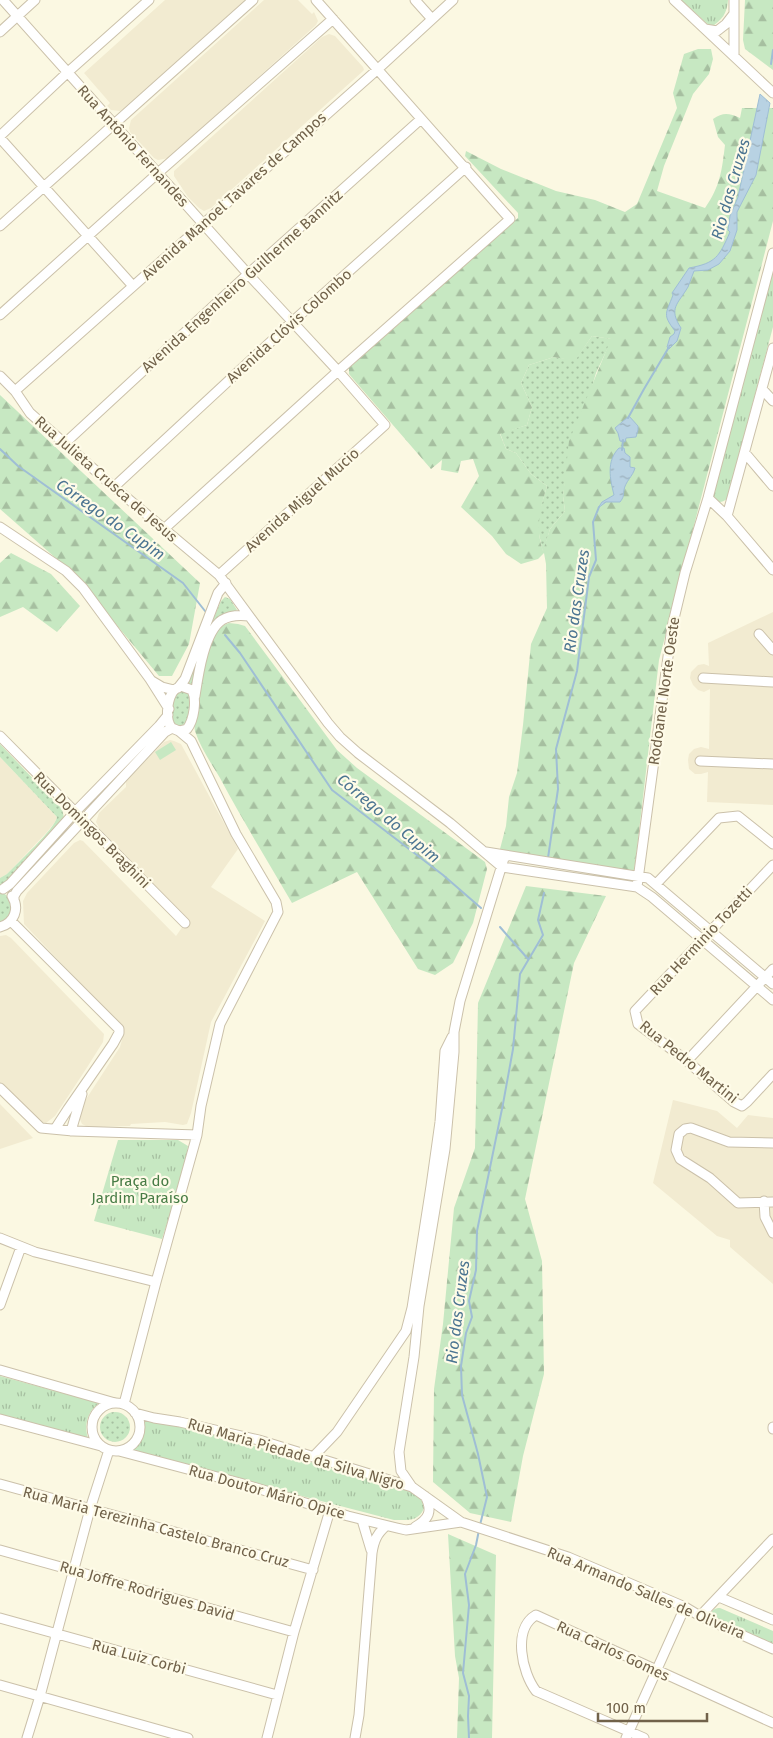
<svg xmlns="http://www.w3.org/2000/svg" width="773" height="1738" viewBox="0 0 773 1738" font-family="'Fira Sans',sans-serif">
<defs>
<pattern id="grass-dots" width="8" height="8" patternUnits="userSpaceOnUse" patternTransform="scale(1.25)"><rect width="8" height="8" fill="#c7e8c2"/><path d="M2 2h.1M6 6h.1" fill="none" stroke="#a6bfa0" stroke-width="1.8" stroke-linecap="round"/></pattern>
<pattern id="forest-firs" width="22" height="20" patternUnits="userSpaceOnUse" patternTransform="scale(1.25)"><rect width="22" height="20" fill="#c7e8c2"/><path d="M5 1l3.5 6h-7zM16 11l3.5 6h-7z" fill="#a6bfa0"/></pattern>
<pattern id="park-tufts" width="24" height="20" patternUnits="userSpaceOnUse" patternTransform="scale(1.25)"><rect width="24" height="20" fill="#c7e8c2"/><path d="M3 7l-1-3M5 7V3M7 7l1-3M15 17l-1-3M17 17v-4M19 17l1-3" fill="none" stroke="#a6bfa0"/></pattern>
<pattern id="water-ripples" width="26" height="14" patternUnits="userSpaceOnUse" patternTransform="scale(1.25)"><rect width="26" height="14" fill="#b8d2e3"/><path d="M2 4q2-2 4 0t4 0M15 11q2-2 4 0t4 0" fill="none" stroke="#9aaeba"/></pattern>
</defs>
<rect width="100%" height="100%" fill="#fbf8e2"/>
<path fill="#f2ebd1" d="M165 0H245L125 108 120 111 111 110 107 106 110 103 84 73Z
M264 0H298L312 14 314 12 318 21 316 25 169 158 158 160 154 158 130 132 129 128 131 120Z
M329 34 335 36 363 67 364 70 362 72 211 208 204 211 199 208 188 197 174 176V171L322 37Z
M773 612V805L707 802 708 772 701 774H695L689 769 688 760 689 754 694 749 701 747 709 749 710 689 704 692 698 690 693 685 690 678 691 672 698 665 704 664 709 666 708 643Z
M170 740 174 741 181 744 238 849 211 887 265 921 211 1022 191 1113 187 1124 183 1125 165 1122 131 1124 130 1126 88 1127 82 1124 77 1113 120 1047 124 1033 122 1027 24 924 23 901 27 893 74 843 80 840 83 841 176 936 188 919 100 829 96 822 99 813 126 787V781L164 742Z
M0 757 57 817 55 822 47 832 7 874 0 878Z
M6 935 11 938 104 1034 103 1042 86 1069 55 1116 46 1123 40 1122 0 1084V936Z
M673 1100 717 1111 737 1128 748 1115 773 1118V1284L730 1247V1240L717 1236 653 1183Z
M0 1104 33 1138 0 1149Z"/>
<path fill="url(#grass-dots)" d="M592 336 612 339 596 373 566 476 563 496 565 511 550 529 543 553 538 529 539 513 547 486 531 474 516 453 506 449 500 433 527 425 532 407 521 383 529 365 554 357 575 360Z
M225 597 230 599 237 610 213 624 196 665 192 686 186 684 221 601Z
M184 690 190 694 188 720 181 727 175 726C170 714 171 703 177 692Z
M0 744 62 809 64 818 6 884 0 887V878L7 874C17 863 55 829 57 817L0 757Z
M0 891C8 895 18 905 11 916 9 919 3 921 0 924Z
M100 1427a15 15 0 1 1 30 0a15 15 0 1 1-30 0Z"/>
<path fill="url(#forest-firs)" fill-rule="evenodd" d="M745 0H773V70L745 49 743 40Z
M698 49H711L713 59 709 74 693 94 664 166 657 191 705 208C720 187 722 170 725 145L718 137 713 119C723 112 729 113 740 118L742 108H773V221L659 660 636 857 634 870 628 871 523 855 500 849 506 826 509 797 517 773 523 725 531 644 547 608 546 564 544 553 538 559 521 564 506 554 492 536 461 507 479 476 473 459 461 461 458 473 441 470 442 460 431 469 354 380 349 374V368L518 218V213L465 156 466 151 501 169 556 191 595 200 625 212 637 204 677 108 673 93 684 54ZM592 336 611 339 569 441 563 496 565 511 550 529 543 551C535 527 540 510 547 486L531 474 516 453 506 449 500 434 527 425 532 407 521 383 529 365 554 357 575 361Z
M0 395 200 583 189 644 172 676H159L75 575 0 509Z
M11 553 51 574 80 606 57 632 23 607 0 617V563Z
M229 623 238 624 245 626 337 750 357 768 485 862 487 869 473 923 453 963 435 975 418 969 357 872 292 903C268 862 243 821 220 778 211 763 200 747 195 731 192 718 202 669 207 656 212 644 215 627 229 623Z
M526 886 606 896 574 963 525 1199 542 1261 544 1374 523 1456 511 1522 470 1513 433 1482 434 1389 443 1324 454 1208 475 1148 478 1003Z
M448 1534 496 1555 492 1738H457L459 1678 455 1656Z"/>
<path fill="url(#park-tufts)" d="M681 0H728C727 14 722 20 711 27Z
M773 267V327L727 499C721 503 718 503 712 498Z
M118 1140H178L188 1146 185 1167 162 1239 94 1221Z
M0 1376 99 1403C87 1412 83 1426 89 1441L0 1415Z
M140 1414 417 1492 420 1495 424 1508C419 1522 406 1520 394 1520L129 1451C143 1442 147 1429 140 1414Z
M720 1608 773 1631V1646L711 1618C710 1611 714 1608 720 1608Z"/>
<path fill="#c7e8c2" d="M171 742 176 750 160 760 155 752Z"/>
<path fill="url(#water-ripples)" stroke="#9fbed5" d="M760 94 770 103 756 175 737 212V230L730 251 719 264 708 270 694 271C692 276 690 282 688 287 678 304 668 308 681 328L677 341 669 349 667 347 670 337 674 334 675 331C662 314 666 314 673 295L672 293 689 268C716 263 719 257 730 232L728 230 730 216 738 197Z
M629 416 638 426V430L636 437 626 438 625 442 620 441 618 433 615 428Z
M619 448H624L625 453 630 457V467L635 468C633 476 625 482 624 490 623 496 624 497 620 502H606L598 508 602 502 614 495C610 479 606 461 619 448Z"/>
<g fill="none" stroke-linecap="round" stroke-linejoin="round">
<path stroke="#9fbed5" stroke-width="2" d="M771 64 773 50
M628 418 644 389 669 347
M0 449 18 466 183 583 205 611
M622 450 623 440
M225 635 240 653 332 790 443 875 481 908
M548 858 558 789 556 749 577 671 589 577 596 560 593 522 599 507
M500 927 528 959
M480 1525 487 1497 478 1454 462 1395 461 1366 466 1333 472 1317 469 1301 476 1270 477 1231 503 1104 513 1049 520 974 543 935 538 920 544 893
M469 1738 468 1716 469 1696 463 1673 469 1605 465 1574 476 1545 479 1530"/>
<g stroke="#cbc1aa" stroke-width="11">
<path id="minor" d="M3 0 248 274 338 371 385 425 219 575
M415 0 432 19
M674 0 773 93
M705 29 717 31 726 24 733 15
M0 32 35 0
M734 55V0
M0 136 68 72 149 0
M0 138 133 286
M0 226 253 0
M0 315 158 173 333 19
M0 376 15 391 30 413 114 487 219 575 328 723 340 737 358 753 450 823 502 867 637 887 652 897 773 1000
M762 389 773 401
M15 391 378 69 453 0
M64 444 248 274 421 119
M745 453 773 486
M114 487 292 322 466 167
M708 498 727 516 773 570
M727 516 773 348
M0 527 66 571 83 588 150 679 169 709
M164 529 338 371 510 219 316 0
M759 634 773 650
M703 678 773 682
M152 681 162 687 174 690
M181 686 192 690C197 700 194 720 187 729L179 731 172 728C165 721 167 702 172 693 174 689 177 688 181 686Z
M178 688 185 679 218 593 226 583
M195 696C198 676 204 632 222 620 230 615 240 615 249 616
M0 736 185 923
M700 761 773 764
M486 852 648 878 773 984
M773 865 635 1011 638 1024 687 1061 734 1102 742 1106 747 1102 773 1074
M656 884 719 818 738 816 773 844
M637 887 672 627 685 573 708 498 773 253
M3 889 10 884 75 812 159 726 168 715
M14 899V896L17 891 165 732 172 728
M11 921 119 1029V1033L113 1044 68 1109 55 1129
M0 927C14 923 20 909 12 896
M687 1061 773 969
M0 1088 41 1128 73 1131 197 1135
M71 1131 82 1094
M773 1143 729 1142 691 1128 685 1129 679 1134 676 1150 680 1159 710 1178 738 1203 773 1202
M764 1201 765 1217 773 1233
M0 1238 35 1252 156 1282
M0 1305 21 1247
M0 1370 115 1403
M92 1427a24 24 0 1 1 48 0a24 24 0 1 1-48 0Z
M124 1404 156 1282 197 1135 201 1106 220 1024 278 912 276 902 236 834 191 741 179 731
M135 1413 154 1418 180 1422 259 1440 412 1487 461 1522 568 1557 685 1607 700 1616 773 1649
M0 1419 101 1446
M773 1427V1429
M119 1451 240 1483 348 1516 397 1528 406 1530 461 1522
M313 1457 337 1432 406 1331 412 1308 431 1186 440 1122 445 1051 452 1037
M0 1484 313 1570
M412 1487 401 1471 399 1452 414 1357 419 1306 445 1149 454 1052V1032L460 1001 505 855
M362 1520 371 1550
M415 1527C429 1519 433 1511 425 1496
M0 1550 294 1632
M719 1597 773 1620
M700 1616 773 1539
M0 1618 277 1695
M0 1685 188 1738
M27 1738 40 1696 90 1509 109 1450
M267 1738 294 1632 330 1510
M355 1738 359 1715 372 1553C374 1540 377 1534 386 1526
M626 1738 685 1607
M644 1738 536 1691C522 1673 512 1629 536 1615L773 1723"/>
</g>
<use href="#minor" stroke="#fff" stroke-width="9"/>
</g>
<g text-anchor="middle" stroke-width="4.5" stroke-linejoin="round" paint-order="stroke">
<g font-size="15" fill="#71624a" stroke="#fefbe8">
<text transform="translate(133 146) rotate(48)" y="5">Rua Antônio Fernandes</text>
<text transform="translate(234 196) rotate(-42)" y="5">Avenida Manoel Tavares de Campos</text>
<text transform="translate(242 281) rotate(-42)" y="5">Avenida Engenheiro Guilherme Bannitz</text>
<text transform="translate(289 326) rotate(-42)" y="5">Avenida Clóvis Colombo</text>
<text transform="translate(106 479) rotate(41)" y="5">Rua Julieta Crusca de Jesus</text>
<text transform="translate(302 500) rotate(-42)" y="5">Avenida Miguel Mucio</text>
<text transform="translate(664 691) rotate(-82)" y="5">Rodoanel Norte Oeste</text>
<text transform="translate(92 830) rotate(45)" y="5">Rua Domingos Braghini</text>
<text transform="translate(701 941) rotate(-47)" y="5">Rua Herminio Tozetti</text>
<text transform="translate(689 1062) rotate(39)" y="5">Rua Pedro Martini</text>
<text transform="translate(296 1454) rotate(16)" y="5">Rua Maria Piedade da Silva Nigro</text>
<text transform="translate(267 1492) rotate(16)" y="5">Rua Doutor Mário Opice</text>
<text transform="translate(156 1527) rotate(15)" y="5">Rua Maria Terezinha Castelo Branco Cruz</text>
<text transform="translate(147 1591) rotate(16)" y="5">Rua Joffre Rodrigues David</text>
<text transform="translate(646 1593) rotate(23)" y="5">Rua Armando Salles de Oliveira</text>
<text transform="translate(613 1651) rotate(25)" y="5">Rua Carlos Gomes</text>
<text transform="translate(139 1657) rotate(15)" y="5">Rua Luiz Corbi</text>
</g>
<g font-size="15" fill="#477c45" stroke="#fefbe8">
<text x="140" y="1186">Praça do<tspan x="140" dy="17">Jardim Paraíso</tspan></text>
</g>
<g font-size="16" font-style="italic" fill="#4b7491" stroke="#fefbe8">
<text transform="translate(730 189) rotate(-74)" y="6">Rio das Cruzes</text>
<text transform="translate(111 519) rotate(35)" y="6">Córrego do Cupim</text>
<text transform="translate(576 601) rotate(-82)" y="6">Rio das Cruzes</text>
<text transform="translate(389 818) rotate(40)" y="6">Córrego do Cupim</text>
<text transform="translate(457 1312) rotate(-83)" y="6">Rio das Cruzes</text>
</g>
</g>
<path d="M598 1713v8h109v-8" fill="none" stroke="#71624a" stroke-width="2.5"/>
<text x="606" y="1713" font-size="15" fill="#71624a" stroke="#fefbe8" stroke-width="4" paint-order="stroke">100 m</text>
</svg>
